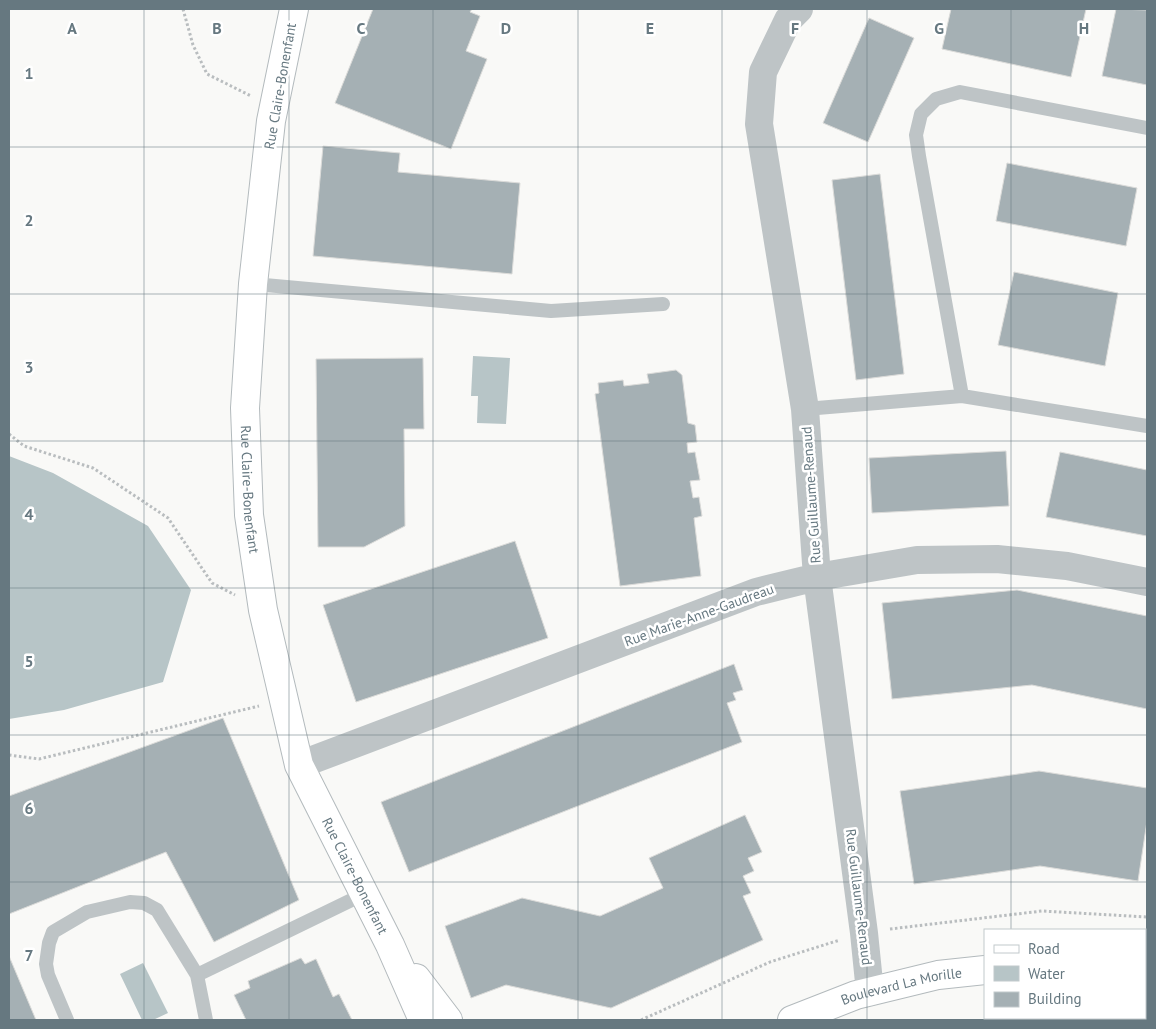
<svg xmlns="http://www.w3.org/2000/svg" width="1156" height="1029" viewBox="0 0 1156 1029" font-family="'PT Sans',sans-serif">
<rect width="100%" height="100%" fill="#f9f9f7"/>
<path fill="#b7c5c7" d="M473 356 510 358 506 424 477 423 478 396H471Z
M9 456 53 473 148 526 191 590 163 682 64 710 9 719Z
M143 963 168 1013 153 1020H142L120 974Z"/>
<path fill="#a5b0b4" stroke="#dbdbd9" d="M373 9H472L470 12 480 16 466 51 487 59 451 149 335 103Z
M951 9H1086L1071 77 942 49Z
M1116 9 1147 10V85L1102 76Z
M869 18 914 38 868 142 823 123Z
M323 146 400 153 398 172 520 183 512 274 313 256Z
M1007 163 1137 188 1126 246 996 221Z
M880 174 904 374 856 380 832 180Z
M1014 272 1118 293 1105 366 998 345Z
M423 358 424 429H404L405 526 364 547H318L316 359Z
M676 370 682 375 688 423 695 425 697 442 687 443 688 453 695 452 700 480 690 481 693 498 699 497 702 516 694 518 701 576 620 586 595 394 599 393 598 383 623 380 624 386 649 383 647 374Z
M1006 451 1009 506 872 513 869 458Z
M1060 452 1147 470V536L1046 517Z
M515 541 548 638 356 702 323 605Z
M1017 590 1147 616V709L1032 685 892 699 882 603Z
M734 664 743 690 733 693 736 700 727 703 742 742 409 872 381 802Z
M223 718 299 900 214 942 166 852 9 914V796Z
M1039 771 1147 788V821L1138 881 1040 866 914 884 900 791Z
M745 815 762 852 748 858 754 871 743 876 751 893 743 896 763 940 611 1008 506 985 471 998 445 926 522 898 600 916 663 888 649 858Z
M9 956 36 1020H9Z
M301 958 305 964 316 959 333 997 339 994 352 1020H246L234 995 250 988 248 981Z"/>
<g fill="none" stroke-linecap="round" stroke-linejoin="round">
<g stroke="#b3babd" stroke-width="30">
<g id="secondary">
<path id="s1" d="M294 9 271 121 253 284 245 408 249 515 263 610 299 765 390 945 423 1020"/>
<path d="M1145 967 1147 968"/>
<path d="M416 978 448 1020"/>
<path id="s2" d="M792 1020 856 995 938 975 985 970"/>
</g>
</g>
<path stroke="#b9bdbf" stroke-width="3" stroke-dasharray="2.5 2.5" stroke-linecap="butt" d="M183 9 193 45 207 74 251 96
M9 434 24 446 93 468 168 518 212 583 235 595
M9 755 39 759 259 706
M890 929 1042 911 1147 917
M641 1020 770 962 840 940"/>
<path stroke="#bec4c6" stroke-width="14" d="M253 284 551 311 663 304
M962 396 919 156 916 135 921 114 936 99 960 92 1147 128
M805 409 962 396 1147 426
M197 975 364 894
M67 1020 48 975 46 964 49 943 53 932 87 912 130 902 144 903 157 910 197 975 206 1020"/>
<path stroke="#bec4c6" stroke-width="28" d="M799 9 788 20 763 72 759 124 805 409 817 577 864 933 870 992
M299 765 756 592 817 577 917 560 997 559 1067 566 1147 582
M1071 1018 1072 1020"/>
<use href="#secondary" stroke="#fff" stroke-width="28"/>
</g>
<path fill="none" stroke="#667880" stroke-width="1" stroke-opacity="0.55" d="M144 9V1020M289 9V1020M433 9V1020M578 9V1020M722 9V1020M867 9V1020M1011 9V930M9 147H1147M9 294H1147M9 441H1147M9 588H1147M9 735H1147M9 882H1147M1011 1018V1020"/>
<g text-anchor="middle" stroke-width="5" stroke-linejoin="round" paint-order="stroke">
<g font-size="14" fill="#667880" stroke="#fff">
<text transform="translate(280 86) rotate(-80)" y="5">Rue Claire-Bonenfant</text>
<text dy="5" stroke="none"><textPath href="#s1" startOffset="484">Rue Claire-Bonenfant</textPath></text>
<text transform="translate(811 495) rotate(-94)" y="5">Rue Guillaume-Renaud</text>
<text transform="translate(699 615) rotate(-20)" y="5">Rue Marie-Anne-Gaudreau</text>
<text dy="5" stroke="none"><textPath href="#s1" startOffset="889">Rue Claire-Bonenfant</textPath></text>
<text transform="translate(859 897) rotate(83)" y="5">Rue Guillaume-Renaud</text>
<text dy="5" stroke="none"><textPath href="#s2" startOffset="115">Boulevard La Morille</textPath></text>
</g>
</g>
<g font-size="16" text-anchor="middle" font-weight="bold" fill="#667880" stroke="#fff" stroke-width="5" stroke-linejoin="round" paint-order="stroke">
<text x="72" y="34">A</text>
<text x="217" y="34">B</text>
<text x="361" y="34">C</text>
<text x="506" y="34">D</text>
<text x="650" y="34">E</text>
<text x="795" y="34">F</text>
<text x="939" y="34">G</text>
<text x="1084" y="34">H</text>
<text x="29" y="79">1</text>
<text x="29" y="226">2</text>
<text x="29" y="373">3</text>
<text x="29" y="520">4</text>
<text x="29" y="667">5</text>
<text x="29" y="814">6</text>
<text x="29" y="961">7</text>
</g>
<rect width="1156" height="1029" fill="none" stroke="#667880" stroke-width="20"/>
<rect x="984" y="929" width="162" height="90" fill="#ffffff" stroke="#c2c9cc"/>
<rect x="994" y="945" width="25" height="8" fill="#ffffff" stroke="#c2c9cc"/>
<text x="1028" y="954" font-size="15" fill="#667880">Road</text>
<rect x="994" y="966" width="25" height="15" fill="#b7c5c7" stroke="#c2c9cc"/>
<text x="1028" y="979" font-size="15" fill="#667880">Water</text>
<rect x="994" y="992" width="25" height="15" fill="#a5b0b4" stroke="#c2c9cc"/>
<text x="1028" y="1004" font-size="15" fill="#667880">Building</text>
</svg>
